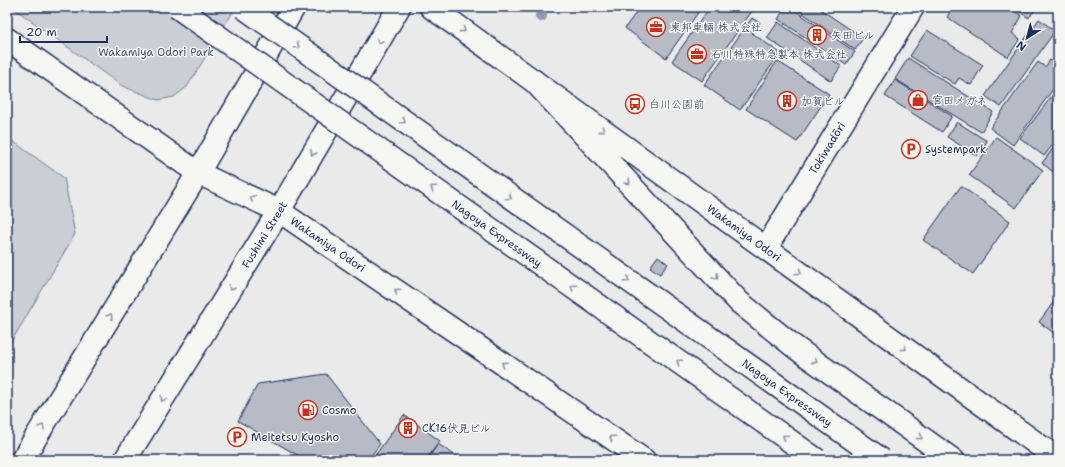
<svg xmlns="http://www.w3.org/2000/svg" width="1065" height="467" viewBox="0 0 1065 467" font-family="'Shantell Sans','Klee One',sans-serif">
<rect width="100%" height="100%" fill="#e9eae9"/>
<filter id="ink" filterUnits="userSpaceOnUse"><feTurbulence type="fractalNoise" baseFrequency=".025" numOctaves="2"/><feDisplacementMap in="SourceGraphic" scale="8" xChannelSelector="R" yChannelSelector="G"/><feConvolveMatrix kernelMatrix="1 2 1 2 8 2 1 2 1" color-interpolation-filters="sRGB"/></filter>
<g filter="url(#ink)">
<path fill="#caced5" stroke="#727e9a" d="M12 7H236L187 87 174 97 158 100 122 86Z
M7 137 64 178 75 234 7 349Z"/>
<path fill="#b6bbc6" stroke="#1b2f5e" d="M640 7H702L666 58 625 28Z
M710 7H755L702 81 672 61Z
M786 7H790L855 52 846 65 778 19Z
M794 7H817L863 38 855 50Z
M953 7H1008L1022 16 1012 33 1020 39 1008 57 947 17Z
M1012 7H1037L1029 18Z
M752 18 760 23 752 33 780 53 740 110 704 85Z
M1039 19 1055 31 1001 107 985 96Z
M778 22 841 66 831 81 767 38Z
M927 30 983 65 971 85 959 78 955 84 910 56Z
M908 58 993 112 981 132 895 79Z
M1050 60 1058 66V82L1013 145 990 128 1038 62 1045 67Z
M777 61 829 94 797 142 746 109Z
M895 80 952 116 942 132 885 96Z
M1058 88V138L1044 156 1020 138Z
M957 122 987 141 977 156 947 137Z
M996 137 1043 170 1016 208 969 175Z
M1058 142V174L1057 175 1042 163Z
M961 186 1010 221 973 274 923 240Z
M658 256 668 264 660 274 650 267Z
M1058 296V336L1039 322Z
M326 374 380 444 368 460H306L238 421 258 384Z
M404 415 440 441 426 460H372Z
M438 444 462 460H427Z"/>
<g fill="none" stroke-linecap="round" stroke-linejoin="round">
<g stroke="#1b2f5e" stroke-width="25">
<g id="street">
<path id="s1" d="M766 248 913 7"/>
</g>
</g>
<g stroke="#1b2f5e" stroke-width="25">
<g id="secondary">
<path id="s2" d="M431 7 1058 459"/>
<path id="s3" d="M7 39 198 173 279 211 644 460"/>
</g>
</g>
<g stroke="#1b2f5e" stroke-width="25">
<g id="highway">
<path d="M534 81 739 302 796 348 953 460"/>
<path d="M22 460 198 173 294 7"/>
<path id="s4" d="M125 460 279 211 399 7"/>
</g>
</g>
<use href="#street" stroke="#f6f6f2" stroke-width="22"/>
<use href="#secondary" stroke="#f6f6f2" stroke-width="22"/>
<use href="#highway" stroke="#f6f6f2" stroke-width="22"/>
<g stroke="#1b2f5e" stroke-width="25" stroke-linecap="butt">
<g id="highway-bridge">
<path id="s5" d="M177 7 817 460"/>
<path id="s6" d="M243 7 882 460"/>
</g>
</g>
<use href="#highway-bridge" stroke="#f6f6f2" stroke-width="22"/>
</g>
<circle fill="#9099ad" cx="541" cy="16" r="6"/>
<defs><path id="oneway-chevron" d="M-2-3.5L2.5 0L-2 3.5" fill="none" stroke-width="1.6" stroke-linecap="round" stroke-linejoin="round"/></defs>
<g stroke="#8892a8">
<use href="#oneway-chevron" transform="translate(463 30) rotate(36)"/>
<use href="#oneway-chevron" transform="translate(379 41) rotate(120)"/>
<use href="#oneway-chevron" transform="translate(297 46) rotate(35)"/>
<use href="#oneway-chevron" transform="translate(403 121) rotate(35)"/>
<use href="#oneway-chevron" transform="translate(602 130) rotate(36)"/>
<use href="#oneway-chevron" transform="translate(313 153) rotate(120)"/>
<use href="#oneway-chevron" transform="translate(628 182) rotate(47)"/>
<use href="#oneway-chevron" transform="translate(433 188) rotate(-145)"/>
<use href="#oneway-chevron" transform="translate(509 197) rotate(35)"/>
<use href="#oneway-chevron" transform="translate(252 198) rotate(-155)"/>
<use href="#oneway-chevron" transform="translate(799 272) rotate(36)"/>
<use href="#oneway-chevron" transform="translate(716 277) rotate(47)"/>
<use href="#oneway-chevron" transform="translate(627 280) rotate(35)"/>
<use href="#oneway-chevron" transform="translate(573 287) rotate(-145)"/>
<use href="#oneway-chevron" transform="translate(231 288) rotate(122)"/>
<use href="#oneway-chevron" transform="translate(397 291) rotate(-146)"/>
<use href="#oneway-chevron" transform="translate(110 316) rotate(-59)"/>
<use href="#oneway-chevron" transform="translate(904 348) rotate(36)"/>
<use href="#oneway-chevron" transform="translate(815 361) rotate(36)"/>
<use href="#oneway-chevron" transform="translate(679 362) rotate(-145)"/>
<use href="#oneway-chevron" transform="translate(504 364) rotate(-146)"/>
<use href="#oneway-chevron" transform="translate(163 399) rotate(122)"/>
<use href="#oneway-chevron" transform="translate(42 427) rotate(-59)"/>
<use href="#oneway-chevron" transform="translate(785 437) rotate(-145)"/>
<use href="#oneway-chevron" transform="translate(920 437) rotate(36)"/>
<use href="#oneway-chevron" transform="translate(612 438) rotate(-146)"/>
</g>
</g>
<defs>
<g id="office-ring" transform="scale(1)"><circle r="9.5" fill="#f6f6f2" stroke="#c8321e" stroke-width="1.5"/><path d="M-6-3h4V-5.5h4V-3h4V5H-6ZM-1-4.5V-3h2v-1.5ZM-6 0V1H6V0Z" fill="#c8321e"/></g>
<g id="building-ring" transform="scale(1)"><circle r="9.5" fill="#f6f6f2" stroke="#c8321e" stroke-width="1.5"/><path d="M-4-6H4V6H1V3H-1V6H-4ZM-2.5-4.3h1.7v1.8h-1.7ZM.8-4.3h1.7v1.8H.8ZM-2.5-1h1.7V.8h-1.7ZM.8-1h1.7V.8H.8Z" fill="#c8321e"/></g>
<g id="shop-ring" transform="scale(1)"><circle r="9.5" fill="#f6f6f2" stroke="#c8321e" stroke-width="1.5"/><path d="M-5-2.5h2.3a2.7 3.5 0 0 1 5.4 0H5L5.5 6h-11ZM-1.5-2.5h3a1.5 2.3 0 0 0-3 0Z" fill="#c8321e"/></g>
<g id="bus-ring" transform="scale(1)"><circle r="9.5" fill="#f6f6f2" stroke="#c8321e" stroke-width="1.5"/><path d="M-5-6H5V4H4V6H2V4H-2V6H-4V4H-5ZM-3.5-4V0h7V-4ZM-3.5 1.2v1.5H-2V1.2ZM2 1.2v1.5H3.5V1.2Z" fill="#c8321e"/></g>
<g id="parking-ring" transform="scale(1)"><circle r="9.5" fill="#f6f6f2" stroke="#c8321e" stroke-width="1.5"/><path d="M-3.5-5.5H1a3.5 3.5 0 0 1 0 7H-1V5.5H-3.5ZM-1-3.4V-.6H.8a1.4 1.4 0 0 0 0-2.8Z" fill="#c8321e"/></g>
<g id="fuel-ring" transform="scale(1)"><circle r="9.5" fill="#f6f6f2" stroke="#c8321e" stroke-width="1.5"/><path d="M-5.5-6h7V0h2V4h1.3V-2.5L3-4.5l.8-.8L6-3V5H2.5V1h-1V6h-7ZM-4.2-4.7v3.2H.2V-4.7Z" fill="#c8321e"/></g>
</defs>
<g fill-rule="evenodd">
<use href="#office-ring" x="656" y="27"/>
<use href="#building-ring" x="817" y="35"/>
<use href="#office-ring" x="697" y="54"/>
<use href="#shop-ring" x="918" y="100"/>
<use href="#building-ring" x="787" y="101"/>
<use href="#bus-ring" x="635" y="104"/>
<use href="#parking-ring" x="911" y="149"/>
<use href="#fuel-ring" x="308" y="410"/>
<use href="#building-ring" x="408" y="428"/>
<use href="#parking-ring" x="237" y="437"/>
</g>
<g text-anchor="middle" stroke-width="3" stroke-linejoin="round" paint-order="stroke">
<g font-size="11" fill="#1b2f5e" stroke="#f6f6f2" text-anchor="start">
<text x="670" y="31">東邦車輛 株式会社</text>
<text x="831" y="39">矢田ビル</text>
<text x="711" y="58">石川特殊特急製本 株式会社</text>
<text x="932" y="104">宮田メガネ</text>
<text x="801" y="105">加賀ビル</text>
<text x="649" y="108">白川公園前</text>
<text x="925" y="153">Systempark</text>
<text x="322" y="414">Cosmo</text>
<text x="422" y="432">CK16伏見ビル</text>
<text x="251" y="441">Meitetsu Kyosho</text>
</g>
<g font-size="11" fill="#47577c" stroke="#f6f6f2">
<text x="156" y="56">Wakamiya Odori Park</text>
</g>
<g font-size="11" fill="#1b2f5e" stroke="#f6f6f2">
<text dy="4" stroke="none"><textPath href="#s1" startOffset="117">Tokiwadōri</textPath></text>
<text dy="4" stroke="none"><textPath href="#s2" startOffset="386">Wakamiya Odori</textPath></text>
<text dy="4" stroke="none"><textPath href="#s5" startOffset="392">Nagoya Expressway</textPath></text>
<text dy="4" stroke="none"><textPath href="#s4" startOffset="265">Fushimi Street</textPath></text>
<text dy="4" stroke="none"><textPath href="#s3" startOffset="382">Wakamiya Odori</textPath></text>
<text dy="4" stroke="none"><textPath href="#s6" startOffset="667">Nagoya Expressway</textPath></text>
</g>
</g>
<rect width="1065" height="467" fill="none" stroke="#f6f6f2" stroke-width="24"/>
<rect x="12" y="12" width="1041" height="443" fill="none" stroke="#1b2f5e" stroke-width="1.5" filter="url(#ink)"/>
<g transform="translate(1027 38) rotate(216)" stroke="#f6f6f2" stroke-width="3" paint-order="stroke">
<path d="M0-3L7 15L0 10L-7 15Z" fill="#1b2f5e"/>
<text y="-6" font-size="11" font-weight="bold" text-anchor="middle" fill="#1b2f5e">N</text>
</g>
<path d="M20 36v6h87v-6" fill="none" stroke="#1b2f5e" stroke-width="2"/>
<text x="26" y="36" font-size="12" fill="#1b2f5e" stroke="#f6f6f2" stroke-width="3" paint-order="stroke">20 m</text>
</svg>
